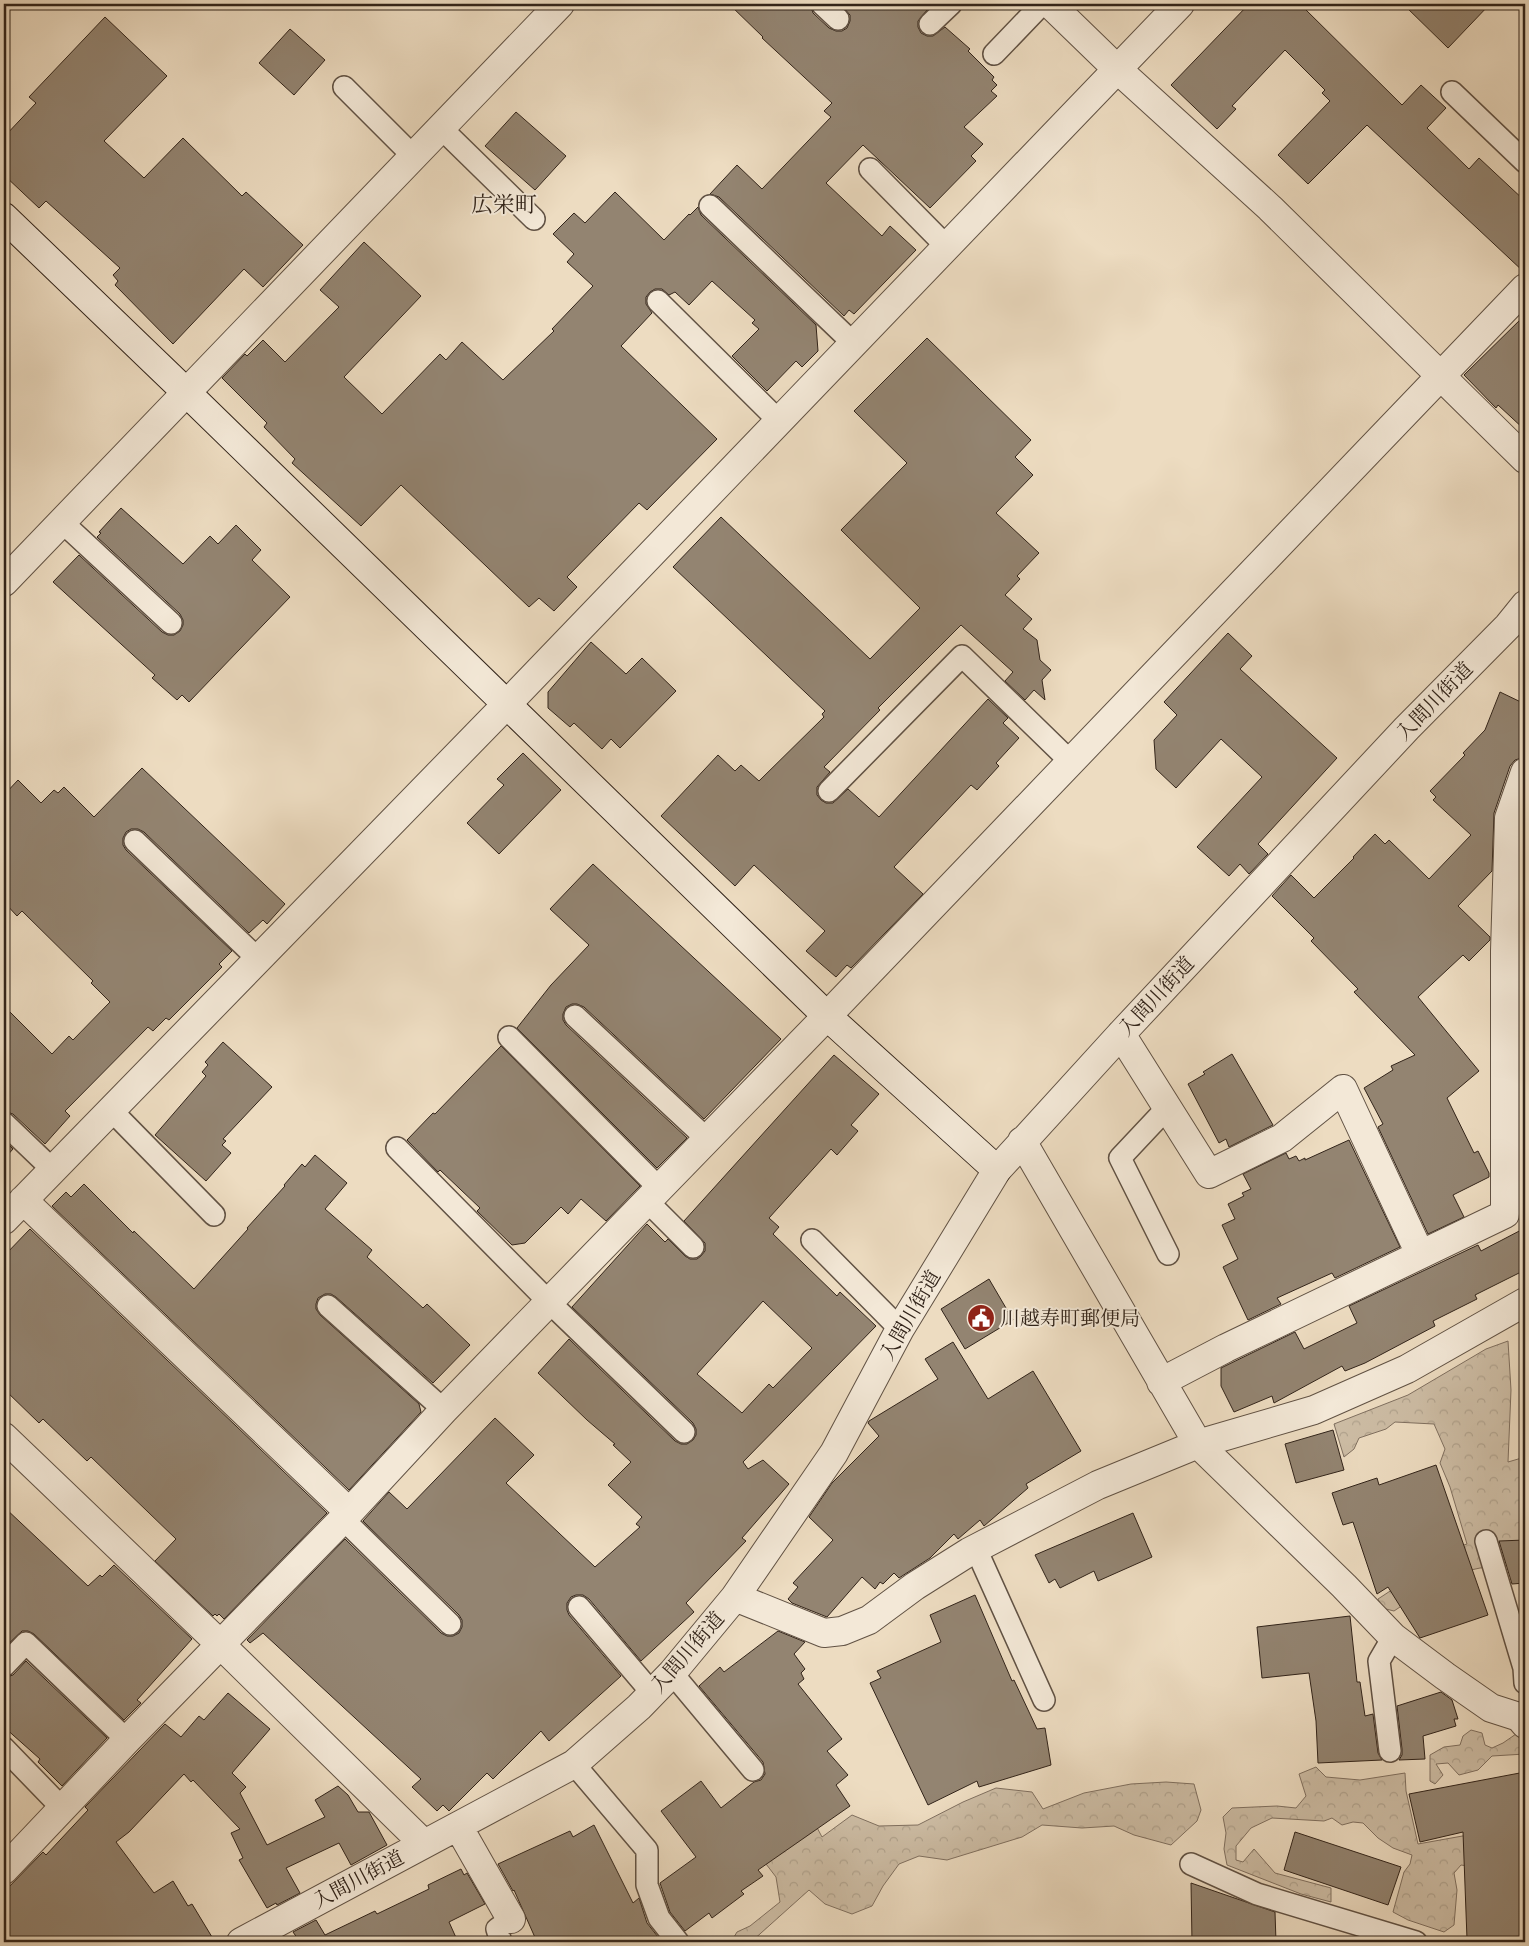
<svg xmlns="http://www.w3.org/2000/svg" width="1529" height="1946" viewBox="0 0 1529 1946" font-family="'Old Standard TT','Noto Serif JP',serif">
<defs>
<pattern id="forest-crowns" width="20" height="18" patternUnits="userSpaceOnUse" patternTransform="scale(1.25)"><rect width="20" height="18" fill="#cdbda5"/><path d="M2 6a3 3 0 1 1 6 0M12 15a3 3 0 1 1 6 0" fill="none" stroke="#b0a28d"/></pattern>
</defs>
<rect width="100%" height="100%" fill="#eddcc1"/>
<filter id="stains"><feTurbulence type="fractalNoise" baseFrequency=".004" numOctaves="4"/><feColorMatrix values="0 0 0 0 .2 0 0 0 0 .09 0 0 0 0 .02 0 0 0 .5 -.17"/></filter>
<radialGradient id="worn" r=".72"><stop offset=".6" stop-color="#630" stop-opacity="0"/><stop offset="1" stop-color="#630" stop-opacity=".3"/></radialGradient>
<path fill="url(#forest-crowns)" stroke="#807060" d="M1508 1341 1511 1390 1508 1462 1525 1457V1538L1506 1566 1480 1568 1448 1575 1394 1611 1382 1608 1378 1599 1407 1580 1428 1556 1467 1544 1450 1487 1440 1463 1445 1449 1434 1424 1395 1422 1386 1429 1359 1438 1354 1449 1344 1457 1334 1424 1408 1395 1486 1349Z
M1471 1730 1482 1733 1485 1745 1492 1748 1503 1743 1516 1734 1523 1740 1525 1754 1492 1756 1478 1770 1459 1775 1448 1763 1436 1764 1443 1775 1435 1784 1430 1781V1755L1444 1747 1460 1745 1463 1736Z
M1316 1767 1326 1777 1360 1780 1405 1773 1406 1791 1418 1844 1468 1835 1475 1867 1461 1865 1454 1873 1457 1890 1454 1925 1444 1932 1408 1920 1393 1912 1404 1872 1410 1864 1412 1855 1393 1848 1378 1838 1363 1823 1353 1822 1342 1825 1332 1818 1324 1821 1272 1818 1251 1828 1236 1846V1860L1243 1862 1254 1849 1275 1873 1331 1888V1902L1301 1894 1227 1865 1224 1849 1226 1833 1223 1817 1232 1808 1277 1806 1296 1808 1306 1796 1299 1774Z
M1166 1782 1194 1784 1201 1810 1197 1821 1171 1845 1134 1835 1114 1826 1082 1828 1042 1825 1022 1837 947 1860 919 1856 899 1864 883 1886 872 1906 852 1914 825 1904 809 1890 751 1942H731L737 1932 750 1926 780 1902 776 1877 753 1847 813 1820 822 1837 852 1815 879 1826 918 1825 963 1802 996 1788 1032 1792 1043 1809 1084 1793 1131 1784Z"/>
<path fill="#938471" stroke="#32241a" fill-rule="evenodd" d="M729 4H810L813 13 829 28 836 31H842L847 28 850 21V15L840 4H920L927 10 918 21V27L921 33 927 36H933L945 27 970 49 968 51 994 77 992 80 997 85 991 91 997 96 964 127 983 144 971 156 976 161 930 208 863 145 826 183 882 236 890 226 916 250 854 314 849 310 844 316 719 197 710 194 737 165 762 189 831 117 824 111 832 103 762 38 763 37Z
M1249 4H1300L1402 105 1421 85 1446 108 1427 128 1469 169 1479 158 1525 201V273L1367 125 1308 184 1278 155 1330 101 1322 93 1325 90 1285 50 1232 106 1236 109 1217 129 1171 85Z
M1403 4H1490L1448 48Z
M105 17 167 76 104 141 144 178 183 138 242 196 246 192 303 245 263 287 244 269 173 344 115 285 118 281 113 275 120 268 46 201 39 208 4 175V137L36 103 29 97Z
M290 29 325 60 294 95 259 63Z
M516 112 566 156 535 190 485 146Z
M615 192 664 240 689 214 690 215 698 207 701 215 816 325 818 351 802 367 796 361 767 391 732 356 759 329 752 323 755 320 712 281 689 305 675 292 669 295 662 289H655L650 292 646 297V304L652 313 621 346 717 439 647 510 639 503 567 577 577 587 554 611 539 598 529 607 401 485 361 526 292 463 295 459 264 427 267 423 222 378 245 354 247 356 263 340 285 362 339 307 320 290 364 242 421 296 344 377 382 414 440 354 446 360 462 342 503 380 554 331 552 329 593 286 567 262 574 254 553 234 574 213 585 223Z
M1525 315V430L1498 405 1496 408 1464 375Z
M927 338 1031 440 1015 457 1033 475 996 513 1039 553 1017 576 1020 579 1005 595 1032 619 1023 629 1037 640 1040 660 1051 670 1042 680 1045 700 1034 690 1025 700 1005 681 1013 672 961 625 878 708 880 710 824 767 830 772 817 787V795L821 800 826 803H833L848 789 879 817 988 699 1008 718 1003 723 1019 738 996 763 999 766 977 790 971 785 894 867 923 894 851 968 847 965 836 977 806 951 825 931 754 865 735 886 661 816 718 755 735 771 741 765 759 781 824 717 822 714 825 711 673 567 721 517 870 659 920 608 841 530 907 463 854 411Z
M121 508 183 564 210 536 218 544 236 525 261 550 252 560 290 597 189 702 182 695 177 700 152 678 155 675 53 582 79 555 162 632 168 635H174L180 631 183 625V620L180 614 97 537 101 533 99 532Z
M1228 633 1252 656 1240 669 1337 758 1258 844 1268 854 1249 874 1240 864 1229 876 1197 847 1262 777 1221 739 1176 788 1156 769 1154 740 1177 715 1164 702Z
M591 642 626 674 642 658 676 691 620 748 611 739 602 749 574 723 570 727 548 708V692Z
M1500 692 1525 704V757L1515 760 1510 766 1494 813 1492 871 1458 906 1490 937V940L1469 961 1463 955 1418 997 1479 1071 1447 1098 1474 1153 1478 1151 1489 1173V1177L1453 1195 1464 1217 1428 1234 1378 1127 1383 1124 1364 1088 1393 1070 1391 1066 1415 1055 1354 992 1358 989 1311 941 1314 938 1272 896 1291 875 1314 898 1354 858 1353 857 1375 834 1385 844 1389 840 1429 879 1471 835 1433 800 1436 797 1430 791 1465 755 1463 753 1485 730Z
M523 753 561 790 499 854 467 823 504 785 497 779Z
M142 768 285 904 267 924 263 920 249 933 144 832 138 829H131L126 832 123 838V845L126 850 232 951 219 964 222 967 169 1020 166 1018 153 1031 148 1027 65 1111 70 1116 45 1144 13 1114 4 1111V1006L52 1054 69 1036 73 1040 110 1002 91 983 93 981 22 911 17 916 4 902V795L18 780 41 803 54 790 58 793 64 787 94 817Z
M593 864 781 1039 704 1119 584 1007 577 1004H572L566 1007 563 1014V1020L566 1025 687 1138 657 1168 517 1028 551 985 589 945 550 909Z
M223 1042 272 1087 223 1139 226 1141 222 1145 231 1153 206 1181 155 1135 206 1076 202 1072 208 1065 205 1062Z
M501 1046 640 1186 606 1221 581 1199 568 1214 561 1207 525 1243 512 1245 477 1211 480 1208 440 1170 438 1172 407 1140 433 1113 435 1114Z
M1232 1054 1273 1125 1229 1147 1226 1139 1219 1143 1188 1084 1205 1074 1203 1072Z
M834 1055 879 1094 851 1125 858 1131 837 1155 831 1149 769 1218 779 1227 773 1234 837 1296 840 1292 876 1326 743 1462 748 1469 763 1460 789 1484 742 1538 746 1541 686 1603 694 1612 641 1661 589 1599 583 1595H576L571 1597 567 1603V1610L569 1615 621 1676 549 1741 541 1731 493 1779 487 1773 449 1811 443 1805 437 1811 412 1787 421 1779 263 1633 250 1643 247 1640 345 1539 441 1633 447 1636H453L459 1633 462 1627V1620L459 1615 363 1521 389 1492 407 1509 495 1418 534 1455 506 1483 595 1567 640 1527 636 1524 642 1517 608 1485 631 1462 613 1445 615 1444 587 1420 538 1373 569 1339 675 1441 681 1444H687L693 1440 696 1435V1429L693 1423 572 1307 647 1224 665 1242 668 1239 685 1256 690 1259H697L701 1256 705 1251V1243L684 1221ZM763 1301 812 1348 773 1388 769 1384 742 1413 697 1374Z
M4 1140 13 1149 4 1159Z
M1349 1140 1400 1247 1335 1278 1332 1273 1277 1298 1281 1304 1248 1320 1223 1267 1238 1259 1222 1225 1235 1219 1228 1204 1244 1196 1242 1193 1251 1189 1243 1174 1286 1153 1289 1159 1296 1156 1299 1161 1305 1158V1160Z
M315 1155 347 1183 325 1209 372 1250 367 1257 423 1308 427 1304 470 1345 433 1383 336 1297 331 1294H325L318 1298 316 1304V1309L320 1315 419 1404 421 1412 349 1490 52 1206 66 1192 71 1197 84 1184 133 1233 134 1231 194 1289 248 1229 247 1228 285 1186 284 1185 302 1164 305 1167Z
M1525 1228V1270L1475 1295 1477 1299 1433 1321 1435 1326 1365 1363 1345 1371 1342 1366 1274 1403 1272 1396 1234 1412 1221 1386V1368L1295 1332 1304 1349 1357 1323 1349 1306 1478 1245 1481 1251Z
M30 1229 327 1513 224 1619 219 1614 217 1616 215 1614 213 1616 155 1561 176 1539 91 1457 87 1461 43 1419 39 1423 4 1389V1256Z
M989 1279 1013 1320 965 1349 941 1309Z
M953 1342 988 1399 1033 1371 1081 1451 1026 1484 1028 1488 984 1526 980 1520 958 1539 954 1534 930 1558 899 1578 894 1573 883 1584 880 1582 875 1589 862 1577 827 1617 792 1603 788 1599 798 1587 793 1583 833 1540 809 1517 832 1483 879 1436 868 1423 869 1421 938 1379 925 1359Z
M1333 1430 1344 1470 1296 1483 1285 1444Z
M1436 1465 1488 1615 1420 1638 1388 1587 1377 1594 1353 1522 1343 1525 1332 1493 1377 1478 1379 1485Z
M4 1507 88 1586 100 1575 102 1577 114 1565 192 1639 137 1700 141 1703 124 1720 34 1634 28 1631H22L4 1648Z
M1133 1513 1152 1557 1098 1581 1094 1571 1060 1588 1055 1579 1049 1583 1035 1555Z
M1525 1540V1583L1512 1584 1499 1541Z
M975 1595 1012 1681 1014 1680 1037 1729 1045 1728 1051 1765 979 1787 977 1781 928 1805 870 1683 881 1678 877 1671 941 1642 930 1615Z
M1350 1616 1357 1682H1360L1365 1716 1373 1714 1378 1753 1382 1760 1318 1763 1316 1721 1309 1673 1262 1678 1257 1627Z
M778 1631 805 1642 794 1654 805 1669 801 1673 804 1679 798 1684 842 1739 827 1751 848 1775 836 1785 850 1806 758 1870 763 1876 741 1891 744 1894 712 1918 709 1913 685 1931 670 1912 660 1883 696 1857 661 1811 701 1781 721 1808 754 1782 761 1780 765 1774 763 1762 699 1686 720 1667 724 1672Z
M26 1661 107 1738 62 1786 38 1762 40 1759 4 1727V1678L13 1675Z
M1441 1692 1452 1700 1458 1719H1454L1456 1726 1423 1736 1425 1759 1399 1760 1402 1755V1749L1397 1706Z
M228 1693 270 1729 232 1773 246 1787 240 1793 267 1845 325 1817 315 1800 338 1786 348 1795 358 1812H369L387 1845 351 1865 339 1843 286 1868 300 1893 277 1905 276 1903 267 1908 239 1860 243 1858 231 1833 240 1829 193 1780 191 1782 184 1774 129 1832 116 1842 154 1893 173 1881 188 1906 192 1904 215 1942H4V1892L43 1852 46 1855 88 1810 85 1807 165 1724 181 1737 199 1716 204 1720Z
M1525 1772V1936L1467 1939 1463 1832 1420 1842 1409 1794Z
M594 1825 633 1903 639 1898 647 1923 662 1942H537L514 1890 513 1891 498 1864 570 1831 573 1837Z
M1295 1832 1401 1867 1388 1905 1284 1870Z
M461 1869 464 1875 467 1873 485 1904 449 1922 458 1942H300L293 1932 316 1920 325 1935 375 1911 377 1914 429 1889 428 1885Z
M1191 1883 1275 1912 1276 1942H1192Z"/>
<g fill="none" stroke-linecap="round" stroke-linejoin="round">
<g stroke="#615244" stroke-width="24">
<path id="lane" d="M822 4 838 19
M930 24 951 4
M994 54 1042 4
M344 87 414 157
M1452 92 1525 162
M441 128 534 219
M870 169 946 246
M710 206 853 343
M658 301 779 421
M62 522 171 623
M829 791 962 656 1071 762
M135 841 258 959
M575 1016 707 1139
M509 1037 659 1188
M1167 1108 1120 1158 1168 1254
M111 1110 214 1215
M4 1123 52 1169
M397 1148 549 1302 684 1432
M647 1201 693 1247
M812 1240 900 1329
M328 1306 444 1410
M343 1519 450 1624
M1486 1541 1524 1668 1525 1683
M976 1549 1044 1700
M579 1607 652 1693
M4 1666 26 1643 127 1740
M672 1673 753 1770
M4 1748 62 1808
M1390 1751 1379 1661 1393 1637
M574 1764 647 1850V1885L659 1918 678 1942
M1191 1864 1257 1894 1416 1942
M501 1942 497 1929 511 1919"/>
</g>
<g stroke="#615244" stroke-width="30">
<path id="street" d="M1050 4 1116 68 1270 208 1525 459
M4 582 560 4
M1121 1034 1209 1174 1282 1138 1343 1089 1420 1254
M1022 1141 1198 1444 1344 1586 1393 1637 1445 1676 1491 1708 1519 1717 1525 1724
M23 1200 349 1512
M4 1220 507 704 1180 4
M1161 1382 1226 1348 1505 1214V951L1509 818 1525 772
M4 1437 220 1644 424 1844
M735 1597 824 1633 842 1631 869 1620 915 1586 969 1552 1098 1485 1198 1444 1314 1410 1407 1369 1525 1302
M458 1826 511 1919
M4 1870 127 1740 343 1519 444 1410 827 1016 1525 288
M241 1942 574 1764 639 1707 672 1673 735 1597 834 1453 900 1329 997 1170 1121 1034 1407 728 1508 626 1525 605"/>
</g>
<g stroke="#32241a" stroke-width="30">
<path id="secondary" d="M4 217 187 393 827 1016 997 1170"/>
</g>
<use href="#lane" stroke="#f3e8d7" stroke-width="21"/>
<use href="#street" stroke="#f3e8d7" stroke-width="28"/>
<use href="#secondary" stroke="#f3e8d7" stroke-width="28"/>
</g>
<defs>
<g id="civic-disc" transform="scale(1.4375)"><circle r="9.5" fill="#8f2418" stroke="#f3e8d7"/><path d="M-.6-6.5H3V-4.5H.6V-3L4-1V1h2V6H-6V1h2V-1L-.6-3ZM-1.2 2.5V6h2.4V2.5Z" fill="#fff"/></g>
</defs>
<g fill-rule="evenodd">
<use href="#civic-disc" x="981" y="1318"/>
</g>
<g text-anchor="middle" stroke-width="4" stroke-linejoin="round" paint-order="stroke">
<g font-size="20" fill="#32241a" stroke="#f3e8d7">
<text transform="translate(1434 701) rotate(-46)" y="7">入間川街道</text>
<text transform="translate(1156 996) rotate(-47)" y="7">入間川街道</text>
<text transform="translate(910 1315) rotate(-60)" y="7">入間川街道</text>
<text transform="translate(687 1652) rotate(-49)" y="7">入間川街道</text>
<text transform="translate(358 1879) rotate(-28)" y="7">入間川街道</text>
</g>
<g font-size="20" fill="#32241a" stroke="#f3e8d7" text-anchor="start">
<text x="1000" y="1325">川越寿町郵便局</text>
</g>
<g font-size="22" fill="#32241a" stroke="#f3e8d7">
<text x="504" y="212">広栄町</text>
</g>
</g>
<rect width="1529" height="1946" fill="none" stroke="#eddcc1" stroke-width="20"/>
<rect x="5" y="5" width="1519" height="1936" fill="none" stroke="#32241a" stroke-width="2.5"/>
<rect x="10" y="10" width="1509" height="1926" fill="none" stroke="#32241a"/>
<rect width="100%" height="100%" filter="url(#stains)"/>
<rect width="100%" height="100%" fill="url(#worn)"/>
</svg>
